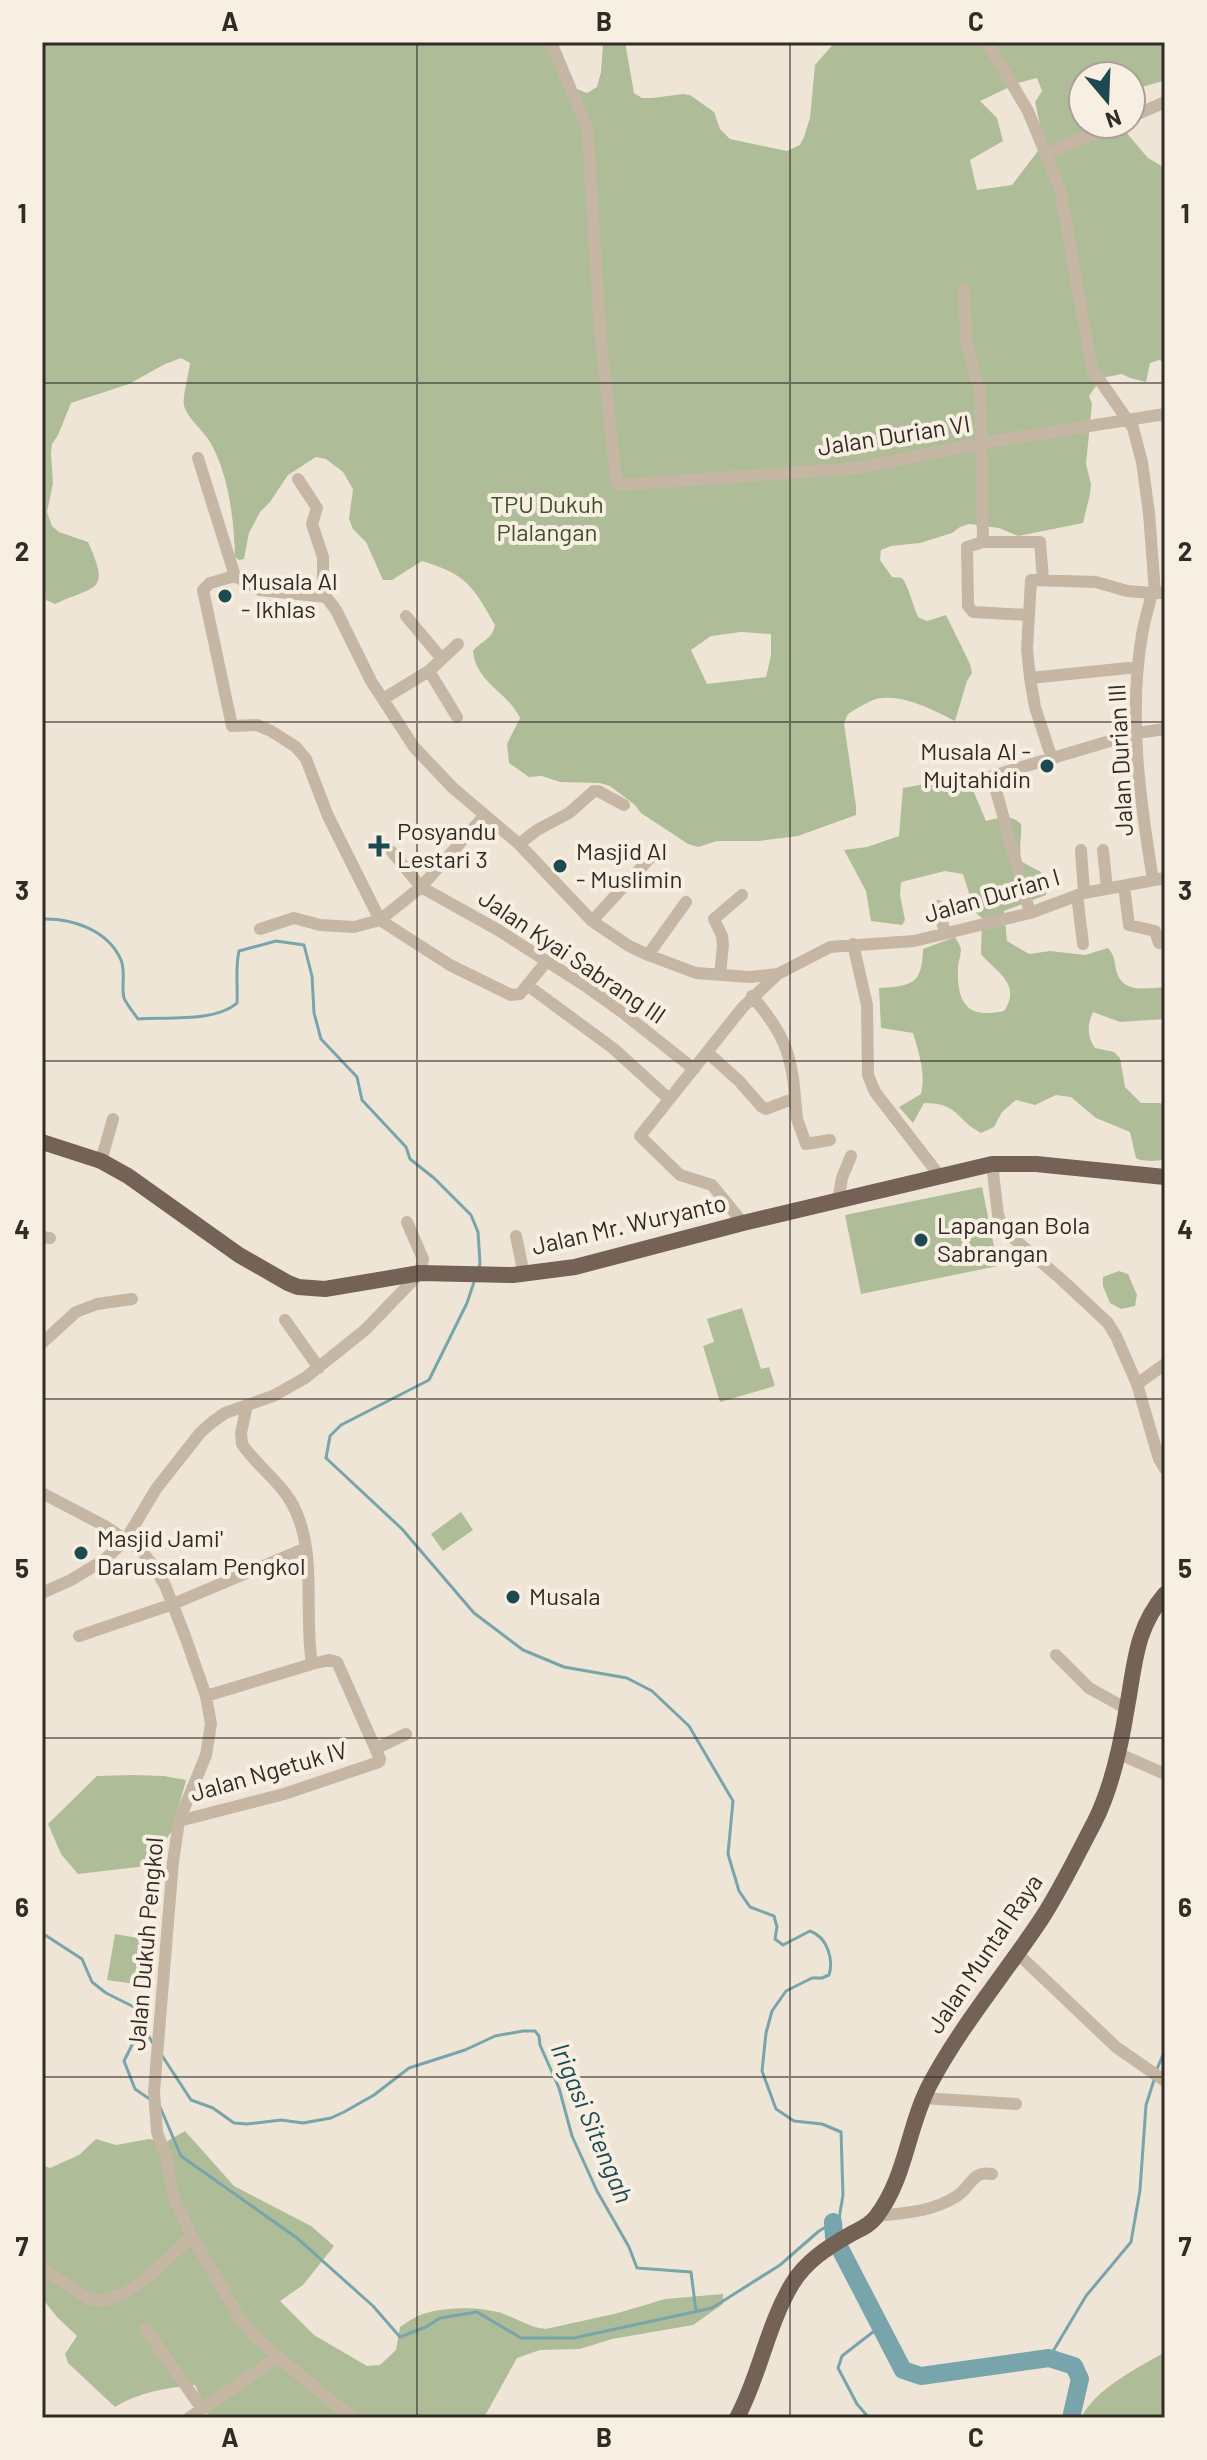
<svg xmlns="http://www.w3.org/2000/svg" width="1207" height="2460" viewBox="0 0 1207 2460" font-family="Barlow,sans-serif">
<rect width="100%" height="100%" fill="#efe5d7"/>
<path fill="#aebd98" fill-rule="evenodd" d="M42 42H547L572 87 587 93 597 87 601 72 603 42H625L634 93 642 98H652L683 94 690 95 714 112 720 129 730 139 787 151 800 145 804 137 810 118 815 65 835 42H1165L1163 81 1131 90V76H1083V124H1119L1148 158 1165 168V362L1159 360 1150 363 1146 382 1130 378 1122 374 1102 378 1089 396 1092 404 1086 464 1091 484 1090 494 1083 523 1018 536 999 528 969 524 960 527 952 533 920 543 891 546 881 550 880 560 892 577 902 578C909 587 913 606 918 617L927 621 946 615 970 664 972 673 967 681 955 721C934 710 901 693 876 699 867 702 856 709 848 714L844 723 856 806V815L798 836 759 841H717L698 847 688 844 641 813 635 805 610 786 600 783 560 782 542 776 529 777 509 763 507 744 520 718C508 692 476 683 473 651 482 640 492 640 495 625 473 586 466 574 422 561L392 580H383L366 542 353 529 349 519 353 489 343 472 326 459 316 457 288 475 270 502 260 512 249 533 244 559 239 560 235 557C234 520 229 475 210 442 203 430 188 419 184 406 182 399 189 373 190 363L181 358 163 365 129 384 71 403 58 435 52 444 51 453 53 483 47 512 52 526 59 532 88 542C111 593 96 585 55 604L46 600 42 554ZM1037 78 1042 91 1035 102 1044 143 1012 185 977 190 970 160 1003 141 997 118 980 101 1018 83ZM741 632 771 634V655L766 677 707 684 691 650 711 636Z
M967 776 986 821C999 818 1011 814 1021 824 1022 838 1018 849 1022 862L1041 872 1047 879 1046 895 1004 911 1007 941 1029 954 1050 951 1085 955 1108 948C1116 957 1114 963 1117 973 1124 994 1148 988 1165 987V1019L1120 1022 1093 1012C1087 1025 1087 1037 1095 1048L1114 1052 1120 1058 1125 1087 1141 1103H1160L1165 1106V1160L1151 1161 1140 1160 1136 1158 1130 1132 1096 1118 1071 1097 1056 1095 1035 1105 1016 1100 1002 1112 994 1127 981 1133C955 1119 959 1103 924 1103L913 1123 899 1107 921 1094C926 1074 919 1053 913 1033L881 1028 879 988C913 986 922 984 923 949L955 937C957 941 960 945 961 949 961 955 958 963 958 969 957 1004 968 1019 1004 1011 1022 984 997 973 981 954L982 918 975 912 963 874 945 871 901 882 900 895 905 920 902 925 871 921 866 891 844 850 867 847 899 836 903 788Z
M982 1187 998 1266 861 1294 845 1215Z
M1119 1271 1128 1274 1137 1295 1135 1306 1121 1309 1110 1303 1103 1286V1277Z
M742 1308 761 1369 769 1367 775 1386 720 1402 703 1346 714 1342 707 1319Z
M461 1512 473 1530 443 1551 431 1534Z
M133 1775 164 1776 186 1780 172 1831 146 1866 78 1874 61 1854 48 1824 97 1776Z
M115 1934 150 1940 142 1985 107 1980Z
M185 2131 234 2186 311 2226 334 2246 303 2285 280 2301 314 2335 367 2366 380 2365 396 2350 400 2327C405 2324 411 2319 416 2317 439 2306 481 2306 504 2314 518 2319 531 2328 546 2329L618 2313 665 2299 723 2294V2304L693 2325 612 2339 580 2349 540 2350 517 2358 486 2414 481 2418H209L195 2385C166 2388 139 2392 115 2407L68 2363 65 2354 77 2336 57 2317 42 2298V2165L50 2168 79 2155 96 2139 116 2145 149 2139 166 2142Z
M1165 2352V2418H1081C1096 2388 1136 2369 1165 2352Z"/>
<g fill="none" stroke-linecap="round" stroke-linejoin="round">
<path stroke="#78a5ab" stroke-width="3" d="M42 919C72 918 108 930 121 960 126 972 121 987 124 998 127 1005 134 1013 138 1019 167 1017 216 1022 237 1003 238 985 235 969 239 951L276 941 304 945 312 976 314 1013 321 1039 357 1077 362 1100 406 1147 410 1159 434 1178 471 1215 478 1232 480 1263 479 1268
M42 1933 82 1959 92 1982 106 1993 136 2008 147 2019 146 2032 136 2037 124 2061 135 2089 151 2100
M146 2032 154 2045
M161 2054 191 2100 213 2108 234 2123 247 2124 281 2120 303 2123 331 2118 344 2112 374 2095 409 2068 465 2050 495 2036 523 2031H535L539 2036 540 2045 559 2088 572 2136 597 2191 629 2247 637 2268 691 2272 696 2311
M1157 2069 1165 2050
M160 2107 181 2156 297 2238 373 2306 400 2337 426 2327 440 2318 477 2312 521 2338H574L712 2308 780 2265 819 2231 839 2219 843 2195 841 2132 822 2124 794 2121 776 2109 762 2071 766 2033 772 2011 786 1991 812 1978H822L829 1975C834 1959 827 1937 810 1931L783 1945 775 1939 777 1927 774 1916 750 1907 739 1891 728 1854 733 1801 689 1726 652 1691 627 1678 564 1667 523 1650 474 1613 402 1529 326 1458 330 1436 341 1425 429 1380 467 1303 475 1279
M1049 2358 1086 2296 1131 2242 1140 2190 1146 2105 1154 2080
M869 2418 857 2404 838 2368 842 2356 882 2325"/>
<path stroke="#78a5ab" stroke-width="18" d="M833 2222 834 2237 903 2370 921 2376 1049 2358 1074 2366 1080 2379 1071 2418"/>
<path stroke="#c6b6a4" stroke-width="12" d="M551 42 587 128 588 136 600 330 616 479 619 485 858 468 982 443 1165 414
M987 42 1028 111 1060 189 1092 369 1133 428 1142 462 1149 513 1155 593H1165
M1131 117 1165 102
M1046 154 1115 124
M964 290 966 341 980 391 983 542 967 547 968 606 973 612 1029 615
M198 458 235 576 260 590 326 597
M298 479 317 508 312 524 323 557V581L326 597 336 610 371 681 414 747 453 788 519 844 592 921 629 946 648 955 696 973 750 977 778 974 830 947 914 941 1030 913 1084 893 1165 878
M983 542H1040L1043 580
M235 576 210 583 203 590 232 726 257 725 271 731 296 747 306 759 328 816 380 920
M406 616 442 659
M429 671 457 717
M1030 678 1138 667
M383 699 429 671 458 644
M1052 759 1035 707 1030 678 1027 649 1031 580 1096 582 1127 591 1152 593
M519 844 537 830 569 813 594 791H598L624 805
M1081 850 1084 893
M1103 850 1107 889
M392 852 421 887 498 930 587 987 622 1012 694 1069
M1153 880C1140 800 1128 716 1142 635 1144 621 1149 607 1152 593H1155
M1124 886 1129 925 1155 931 1159 943
M1077 895 1083 944
M938 906 945 933
M1030 913 992 776 1137 733 1165 729
M380 920 450 965 511 995 520 994 546 962
M592 921 650 858
M260 929 294 918 320 925 354 927 380 920 421 887 485 815
M853 944 867 1005 868 1075 875 1092 939 1175
M648 955 686 902
M720 975 723 945 722 936 714 919 742 895
M527 985 614 1049 669 1099
M752 996C782 1031 792 1052 795 1098
M708 1053 739 1081 762 1107 766 1109 795 1098 797 1119 806 1144 830 1140
M101 1161 113 1119
M992 1164 998 1215 1006 1232 1061 1279 1108 1323 1116 1336 1137 1384 1159 1459 1165 1469
M838 1201 842 1178 851 1156
M743 1223 712 1185 680 1175 640 1136 743 1007 778 974
M516 1236 524 1275
M42 1237 50 1238
M285 1320 319 1368
M42 1343 76 1312 97 1304 132 1299
M1137 1384 1165 1364
M247 1405 241 1433 242 1444C256 1465 277 1479 290 1500 319 1548 303 1611 312 1664
M42 1493 105 1526 142 1551 154 1567 165 1585 185 1636 206 1696 211 1724 206 1755 179 1821 173 1862 154 2092 157 2132 166 2157 174 2199 192 2236 240 2319 252 2334 278 2357 352 2418
M42 1593 71 1580 104 1560 125 1541 156 1489 200 1433 211 1423 225 1413 273 1396 305 1378 365 1330 420 1273 423 1259 407 1222
M79 1636 173 1604 306 1548
M1056 1655 1089 1688 1127 1709
M377 1748 406 1734
M1117 1753 1165 1774
M179 1821 284 1794 379 1762 380 1759 337 1662 329 1660 312 1664 206 1696
M1017 1953 1116 2047 1165 2081
M923 2098 1016 2104
M876 2216C905 2213 932 2212 957 2196 971 2187 972 2170 992 2174
M42 2268 89 2299C122 2310 169 2257 192 2236
M146 2329 202 2409
M189 2418 278 2357"/>
<path stroke="#746257" stroke-width="16" d="M42 1142 101 1161 128 1176 239 1255 288 1283 298 1287 325 1289 420 1273 513 1275 575 1267 743 1223 992 1164H1036L1165 1177
M737 2418C760 2375 767 2326 792 2284 806 2261 828 2247 851 2234 860 2229 869 2226 876 2217 907 2176 907 2128 930 2084 962 2024 1005 1974 1042 1918 1061 1889 1077 1855 1094 1823 1112 1788 1121 1745 1127 1707 1135 1665 1135 1629 1165 1594"/>
</g>
<path fill="none" stroke="#322a25" stroke-width="2" stroke-opacity="0.55" d="M417 42V2418M790 42V2418M42 383H1165M42 722H1165M42 1061H1165M42 1399H1165M42 1738H1165M42 2077H1165"/>
<g fill="#1d4a51" stroke="#f8efe3" stroke-width="3">
<circle cx="225" cy="596" r="8"/>
<circle cx="1047" cy="766" r="8"/>
<path d="M375 834h8v8h8v8h-8v8h-8v-8h-8v-8h8z"/>
<circle cx="560" cy="866" r="8"/>
<circle cx="921" cy="1240" r="8"/>
<circle cx="81" cy="1553" r="8"/>
<circle cx="513" cy="1597" r="8"/>
</g>
<g text-anchor="middle" stroke-width="8" stroke-linejoin="round" paint-order="stroke">
<g font-size="24" fill="#322a25" stroke="#f8efe3">
<text transform="translate(894 436) rotate(-9)" y="8">Jalan Durian VI</text>
<text transform="translate(1121 760) rotate(-93)" y="8">Jalan Durian III</text>
<text transform="translate(992 896) rotate(-16)" y="8">Jalan Durian I</text>
<text transform="translate(572 957) rotate(34)" y="8">Jalan Kyai Sabrang III</text>
<text transform="translate(629 1225) rotate(-13)" y="8">Jalan Mr. Wuryanto</text>
<text transform="translate(269 1772) rotate(-16)" y="8">Jalan Ngetuk IV</text>
<text transform="translate(146 1944) rotate(-85)" y="8">Jalan Dukuh Pengkol</text>
<text transform="translate(985 1954) rotate(-56)" y="8">Jalan Muntal Raya</text>
</g>
<g font-size="24" fill="#3f4f2a" stroke="#f8efe3">
<text x="547" y="513">TPU Dukuh<tspan x="547" dy="28">Plalangan</tspan></text>
</g>
<g font-size="24" fill="#322a25" stroke="#f8efe3" text-anchor="start">
<text x="241" y="590">Musala Al<tspan x="241" dy="28">- Ikhlas</tspan></text>
<text x="1031" y="760" text-anchor="end">Musala Al -<tspan x="1031" dy="28">Mujtahidin</tspan></text>
<text x="397" y="840">Posyandu<tspan x="397" dy="28">Lestari 3</tspan></text>
<text x="576" y="860">Masjid Al<tspan x="576" dy="28">- Muslimin</tspan></text>
<text x="937" y="1234">Lapangan Bola<tspan x="937" dy="28">Sabrangan</tspan></text>
<text x="97" y="1547">Masjid Jami'<tspan x="97" dy="28">Darussalam Pengkol</tspan></text>
<text x="529" y="1605">Musala</text>
</g>
<g font-size="26" font-style="italic" fill="#1d4a51" stroke="#f8efe3">
<text transform="translate(592 2123) rotate(67)" y="9">Irigasi Sitengah</text>
</g>
</g>
<rect width="1207" height="2460" fill="none" stroke="#f8efe3" stroke-width="88"/>
<g transform="translate(1107 100) rotate(161)"><circle r="38" fill="#f8efe3" stroke="#a9a097" stroke-width="2"/>
<path d="M0-6L14 30L0 20L-14 30Z" fill="#1d4a51"/>
<text y="-12" font-size="22" font-weight="bold" text-anchor="middle" fill="#322a25">N</text>
</g>
<rect x="44" y="44" width="1119" height="2372" fill="none" stroke="#322a25" stroke-width="3"/>
<g font-size="26" text-anchor="middle" font-weight="bold" fill="#322a25">
<text x="230" y="31">A</text>
<text x="604" y="31">B</text>
<text x="976" y="31">C</text>
<text x="22" y="223">1</text>
<text x="1185" y="223">1</text>
<text x="22" y="561">2</text>
<text x="1185" y="561">2</text>
<text x="22" y="900">3</text>
<text x="1185" y="900">3</text>
<text x="22" y="1239">4</text>
<text x="1185" y="1239">4</text>
<text x="22" y="1578">5</text>
<text x="1185" y="1578">5</text>
<text x="22" y="1917">6</text>
<text x="1185" y="1917">6</text>
<text x="22" y="2256">7</text>
<text x="1185" y="2256">7</text>
<text x="230" y="2447">A</text>
<text x="604" y="2447">B</text>
<text x="976" y="2447">C</text>
</g>
</svg>
